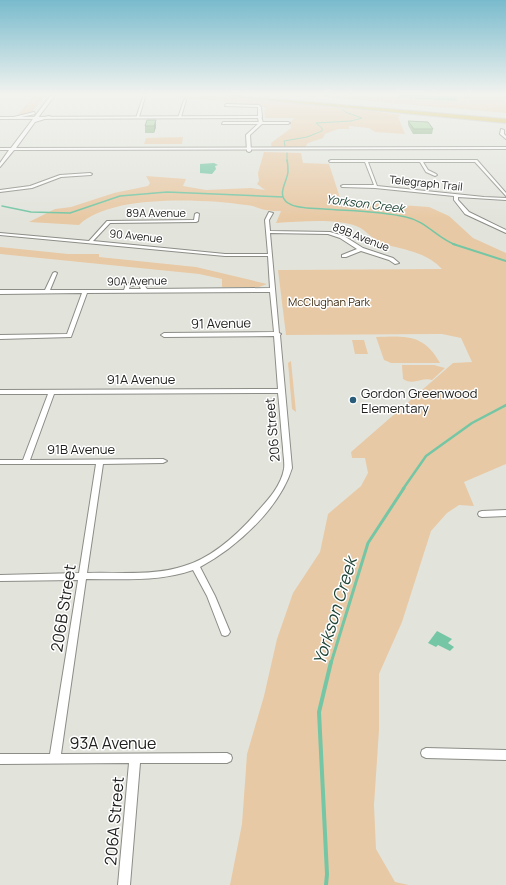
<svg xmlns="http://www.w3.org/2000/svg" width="506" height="885" viewBox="0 0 506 885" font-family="Manrope,sans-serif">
<rect width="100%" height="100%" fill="#e2e4dc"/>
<path fill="#e8c9a5" d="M34 95H37L36 98 29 104 25 113 31 103 38 98V95H46L32 112 17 116Z
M149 95H214L358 109 401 115 398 117 405 134 375 132 369 128 349 126V129H338L325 134 323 138 308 143 305 147 272 148 271 143 291 128 290 123 294 118H265L264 110 267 109 260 105Z
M298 95H376L371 96 378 97V95H386L459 96 457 97 468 96 467 95H506V113Z
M183 137 182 144H144L146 138Z
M264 152 301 153 303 163 329 164 341 201 429 207 449 216 473 238 506 253V464L464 482 474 506 459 505 447 513 431 531 402 622 379 674V730L374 805 376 849 395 882 409 885H230L242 824 247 754 264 696 277 639 293 593 320 552 328 514 361 486 368 473 365 458H352L351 452 453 363 472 362 461 338 442 334 286 335 278 270 442 269C426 252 405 250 384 244 373 241 367 230 356 226 332 218 301 222 276 223L281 211C276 211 271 211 266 210 259 209 253 205 246 205 204 199 110 194 79 225L29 222 55 209 71 207 114 193 148 186 150 183 146 176 186 179 183 186 206 190 251 188 265 190 257 184 259 181 258 173Z
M0 247 68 254H99V257L196 267 267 284 259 287H222V279L199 274 0 254Z
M376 337C406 336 424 334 440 363H391L384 360Z
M352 340H364L368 354H355Z
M291 361 296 412 292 409 288 363Z
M402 365H434L445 368 432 380C422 377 413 386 403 379Z"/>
<path fill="#74c6a4" d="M399 95 456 96 457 101 396 98Z
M214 163 218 165 215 166 216 169 212 174 200 173V164Z
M437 631 452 639 448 643 454 647 450 651 438 645 436 647 428 643Z"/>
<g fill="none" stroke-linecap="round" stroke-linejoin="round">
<path stroke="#74c6a4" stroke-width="1" d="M323 95H329
M338 98 349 95
M285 146 284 141 307 137 322 131V128L316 123 351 121 362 118 345 112 342 109
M287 153V161"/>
<path stroke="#74c6a4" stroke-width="1.5" d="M287 160C288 164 288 168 288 172 287 182 276 195 288 203 297 209 313 208 324 209 351 211 380 211 406 217 426 221 438 239 456 245
M2 206 31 212 70 213 120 196 167 192 283 197"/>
<path stroke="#74c6a4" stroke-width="2" d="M453 244 506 261"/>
<path stroke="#74c6a4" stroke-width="2.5" d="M403 489 426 456 472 423 506 405"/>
<path stroke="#74c6a4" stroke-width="3" d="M331 663 368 543 404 488"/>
<path stroke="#74c6a4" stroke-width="4" d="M326 885 327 874 319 712 331 662"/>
<g stroke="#8b8d86" stroke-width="2">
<path id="minor" d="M465 95H467L468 96 466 97Z
M144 96 145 97 139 117 136 118 143 97Z
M185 99 186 100 181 117 178 118 184 100Z
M226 104 259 105 261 107 262 117 260 118 258 117V107H257L225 106Z
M223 122H288L290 123 288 124H222Z
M501 129 504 130V134L506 136V139L500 134Z
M331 160H477L506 193V196L475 162H423L428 170 436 174 437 175 435 176 426 172 420 162H368L377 186 484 197 506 198V200L458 197V200L469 212 506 230V233L465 214 454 200V196L375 188 342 187 341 186 343 185H374L365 162H330L329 161Z
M90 173 92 174 91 175 61 177 32 188 0 192V190L30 186 60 175Z
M269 212 273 213 269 220 270 231 330 232 344 236 363 248 393 258 399 263 395 264 389 260 361 251 346 257H342V255L357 249 340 238 328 234 270 233 279 333 281 334 280 335 292 468C280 508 236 548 200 567L215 596 230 632 228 635 225 636 222 635 207 596 193 570C159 582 122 579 86 579L61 754 227 753 231 755 232 758 231 761 227 763H140L130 885H118L129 763 0 764V754H50L78 580 0 581V575L79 573 96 464H0V460H23L48 394H0V390L278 389 274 336 164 337 161 335 164 333 274 332 270 292 87 293 71 337 0 339V335L67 334 82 293 0 294V290H45L53 273 55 272 57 273 50 290H124L126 284 140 281 142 282 147 289 270 288 268 256H225L0 235V233L89 241 107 221 194 220 195 214 197 213 199 214 198 221 196 222 110 223 93 241 225 254H268L265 220ZM139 285 141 289H129L130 286ZM278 393C280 411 281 429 283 448 283 454 285 462 284 469 281 486 268 500 257 512 237 535 213 557 184 566 154 576 119 572 87 573L103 464 163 463 167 461 163 459 30 460 54 394Z
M506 510V516L482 517 479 516 478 514 479 512 482 511Z
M426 748 506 750V760L426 758 422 756 421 753 422 750Z"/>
</g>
<g stroke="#8b8d86" stroke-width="2">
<path id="tertiary" d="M261 116 263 123 250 135 251 151 249 152 247 151 246 135 259 123 258 118 0 119V117Z"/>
</g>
<g stroke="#8b8d86" stroke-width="2">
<path id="secondary" d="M51 95H55L37 119 49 116 51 117 35 122 16 148 506 147V149L14 150 0 167V163L9 150H0V148H11Z
M34 112 35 114 16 118 14 117Z"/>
</g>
<g stroke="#c1c1c0" stroke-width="2">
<path id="motorway" d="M226 95 506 119V123L228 96Z"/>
</g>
<use href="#minor" fill="#fff" fill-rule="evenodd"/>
<use href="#tertiary" fill="#fff" fill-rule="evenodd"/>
<use href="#secondary" fill="#fff" fill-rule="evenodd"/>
<use href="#motorway" fill="#d3b643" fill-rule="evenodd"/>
</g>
<path fill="#82ae7d" d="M156 120V127L154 133H145V126Z
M408 121 433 129 432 134H413L408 125Z"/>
<path fill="#6a8d66" d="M156 120V127L154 133V126Z"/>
<path fill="#97ca91" stroke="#6a8d66" d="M147 120H156L154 126H145Z
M408 121 428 122 433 129H414Z"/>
<linearGradient id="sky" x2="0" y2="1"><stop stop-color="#79bbcd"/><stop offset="0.43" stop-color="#f2f3ef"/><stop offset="1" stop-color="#f2f3ef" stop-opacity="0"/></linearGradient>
<rect width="506" height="219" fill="url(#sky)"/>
<circle fill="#295c79" stroke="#fff" stroke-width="1.5" cx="353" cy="400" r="4"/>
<g text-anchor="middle" stroke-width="3" stroke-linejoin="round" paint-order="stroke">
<g font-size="11" fill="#21221f" stroke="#fff">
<text transform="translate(426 183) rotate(6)" y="4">Telegraph Trail</text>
<text x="156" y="217">89A Avenue</text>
<text transform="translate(136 236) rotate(6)" y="4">90 Avenue</text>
<text transform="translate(361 237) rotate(21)" y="4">89B Avenue</text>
<text transform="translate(137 281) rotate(-1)" y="4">90A Avenue</text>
</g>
<g font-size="11" fill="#3d290e" stroke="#fff">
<text x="329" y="306">McClughan Park</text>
</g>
<g font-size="12" font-style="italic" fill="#1e4335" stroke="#fff">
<text transform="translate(365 204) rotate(7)" y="4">Yorkson Creek</text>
</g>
<g font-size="13" fill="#21221f" stroke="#fff">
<text transform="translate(221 323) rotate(-1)" y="5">91 Avenue</text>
<text x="141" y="384">91A Avenue</text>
<text transform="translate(272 430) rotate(-95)" y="5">206 Street</text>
<text x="81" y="454">91B Avenue</text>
</g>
<g font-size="13" fill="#21221f" stroke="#fff" text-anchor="start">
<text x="361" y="398">Gordon Greenwood<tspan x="361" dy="15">Elementary</tspan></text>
</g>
<g font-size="16" fill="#21221f" stroke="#fff">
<text transform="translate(63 608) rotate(-81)" y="6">206B Street</text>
<text x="113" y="749">93A Avenue</text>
<text transform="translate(114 821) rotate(-85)" y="6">206A Street</text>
</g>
<g font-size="17" font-style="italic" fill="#1e4335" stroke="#fff">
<text transform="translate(335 611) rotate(-73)" y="6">Yorkson Creek</text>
</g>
</g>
</svg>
